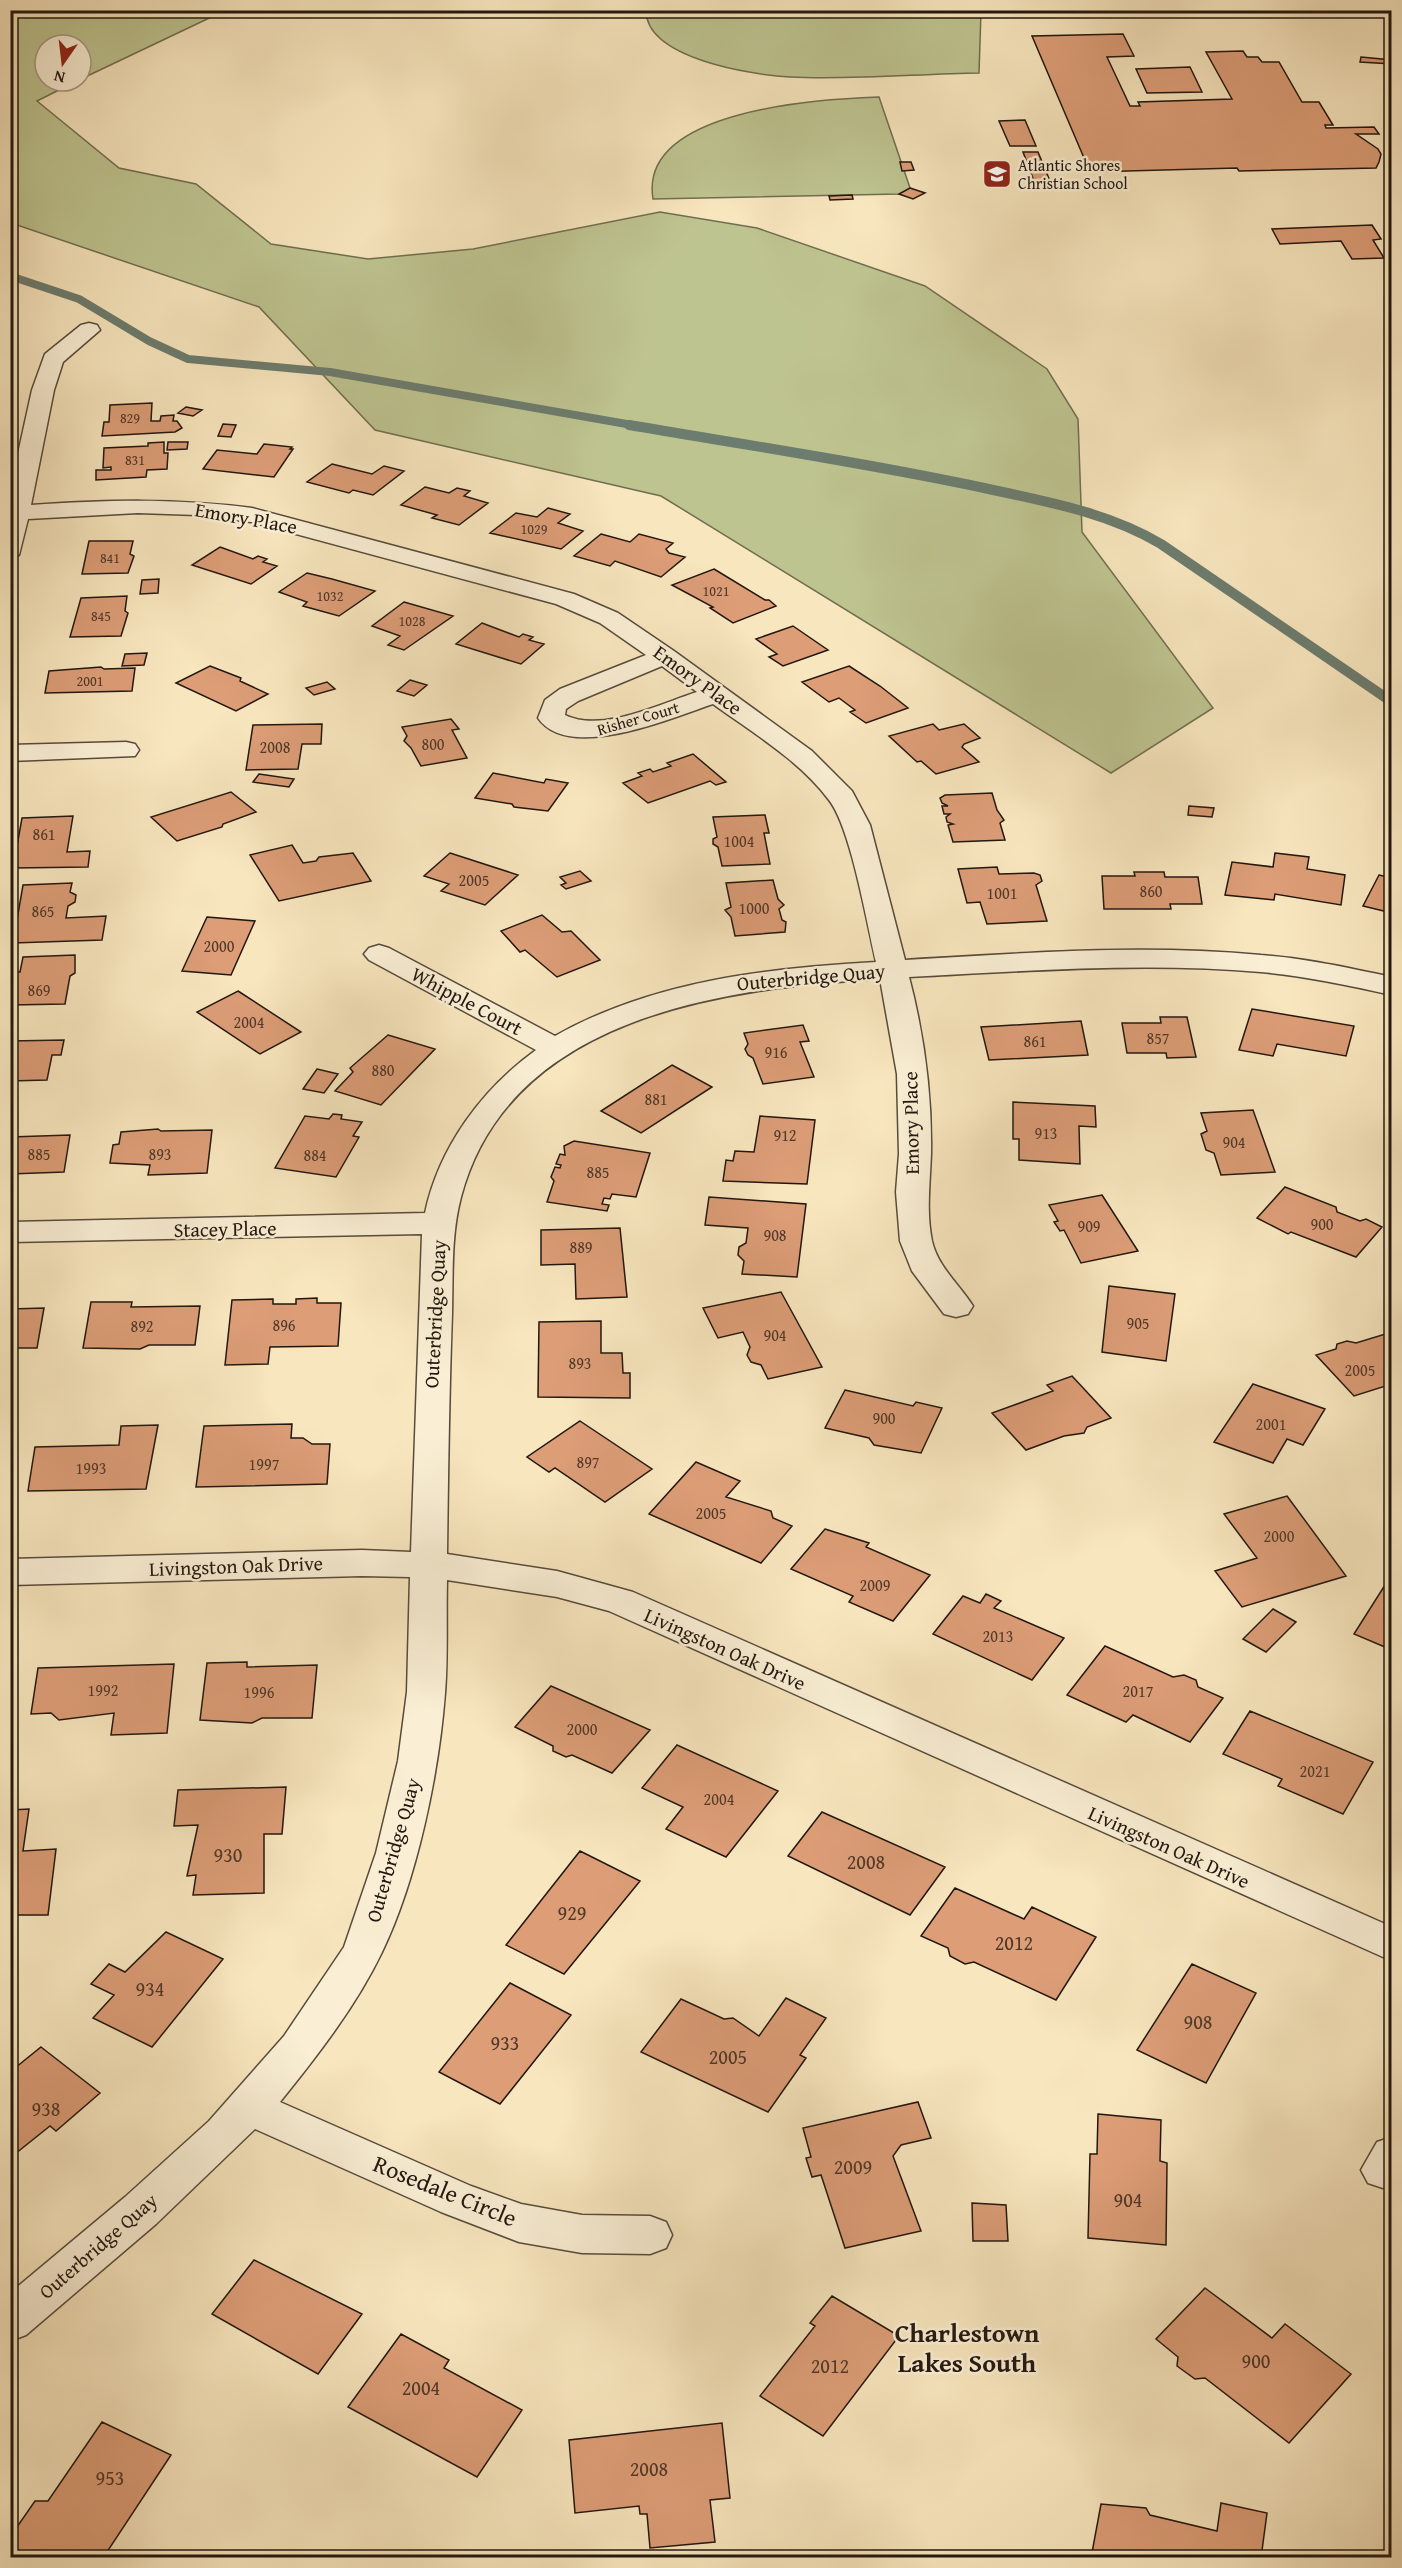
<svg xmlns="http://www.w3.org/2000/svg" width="1402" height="2568" viewBox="0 0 1402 2568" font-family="'Gentium Book Plus',serif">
<rect width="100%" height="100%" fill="#f8e6be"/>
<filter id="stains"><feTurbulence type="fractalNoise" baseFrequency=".00333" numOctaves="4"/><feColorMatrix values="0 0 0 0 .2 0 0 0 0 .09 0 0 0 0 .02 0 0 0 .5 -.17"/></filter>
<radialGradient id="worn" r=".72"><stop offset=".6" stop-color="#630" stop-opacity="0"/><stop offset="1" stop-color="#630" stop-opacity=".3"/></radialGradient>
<path fill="#bec490" stroke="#706e50" stroke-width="1.5" d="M11 10 224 11 81 79V45H45V81H77L37 101 119 168 196 184 271 244 368 259 473 249 660 212 757 228 925 286 1047 369 1078 419 1082 532 1213 708 1111 773 661 496 375 430 259 307 11 223Z
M646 11H981L979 73C916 74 852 80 790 77 753 75 647 59 646 11Z
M879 97 910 188 899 194 653 199C638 109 821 99 879 97Z"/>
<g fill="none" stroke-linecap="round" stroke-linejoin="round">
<path stroke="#6c7c6e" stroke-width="8" d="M10 276 79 299 149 341 188 359 330 372 638 426"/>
<path stroke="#6c7c6e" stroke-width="10" d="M629 425C747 445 866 463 984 488 1044 501 1107 512 1161 544L1392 702"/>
</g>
<path fill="#dc9d77" stroke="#22170f" stroke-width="1.5" d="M1123 34 1134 56 1107 57 1130 106H1140L1138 102 1232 99 1206 52 1243 51 1247 57H1258L1262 62H1279L1302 102H1319L1333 125H1325L1326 128 1374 127 1379 134H1356L1378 149 1381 154 1379 162 1376 168 1239 171 1237 168 1090 172 1032 36Z
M1361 57 1392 60V64L1360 62Z
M1190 67 1202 92 1147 93 1136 69Z
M1025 120 1036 146H1010L999 121Z
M1023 152H1038L1050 181H1034Z
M900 162H911L914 170 902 171Z
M910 188 925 193 913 199 899 194Z
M852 195 853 199 830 200 829 196Z
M1372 225 1381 239 1373 240 1384 258 1352 259 1341 241 1280 244 1272 229Z
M152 403 151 421H160L161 416 174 415 173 421H177L182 428 175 432 102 436 104 422H109L110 405Z
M186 407 202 410 193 416 178 413Z
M223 424 236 425 231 437 218 436Z
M164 442V453H168L167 469 147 470 146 477 96 480V470H111V467L103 468 104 448 148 446V443Z
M168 442H188L187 449 167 450Z
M264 444 292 447 290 449H293L274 477 203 469 217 450 257 454Z
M332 464 372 474 384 466 404 471 373 495 353 490 349 493 307 482Z
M425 487 449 493 457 488 470 491 464 496 488 503 459 525 432 518 437 515 401 505Z
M548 508 570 514 558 523 583 531 561 549 490 533 516 513 537 517Z
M601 534 630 542 639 534 673 543 666 549 669 553 685 557 661 577 615 561 610 566 574 556Z
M89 541H133L130 554 134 556 128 573 82 574Z
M220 547 253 559 258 556 267 559 263 562 277 566 251 584 192 565Z
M714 569 765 600H769L776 606 733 623 710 608 713 607 672 585Z
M307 573 332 579 375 591 339 616 303 606 307 602 279 592Z
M159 579 158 593 140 594 142 580Z
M127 596 125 611 128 613 121 636 70 637 81 598Z
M404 602 453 616 404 650 388 645 400 636 372 626Z
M482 623 519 637 523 634 533 637 529 640 544 644 521 664 456 644Z
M793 626 828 650 783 666 769 657 777 654 756 639Z
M147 653 144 665 122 666 125 654Z
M210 666 241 678 240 681 268 694 236 711 176 683Z
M849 666 880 686 908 708 866 723 850 712 855 710 839 698 829 702 802 682Z
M101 667 104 669 135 668 132 691 45 693 49 671Z
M410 680 427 685 414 696 397 691Z
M327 682 335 689 314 695 306 688Z
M451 719 459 729 452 730 467 758 421 766 411 748 404 741 407 736 402 727Z
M322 724 321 744H302L298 769 246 770 253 725Z
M933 724 939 730 964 724 980 738 964 744 962 747 979 762 936 774 921 761 917 762 889 736Z
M693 754 726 782 716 785 710 781 648 803 623 783 642 776 638 773 650 769 653 772 671 766 667 763Z
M493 773 544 783 546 779 568 783 548 811 514 807 512 804 475 798Z
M259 774 294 779 289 787 253 782Z
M231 792 256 812 223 824 222 827 177 841 151 817Z
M992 793 997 810 1004 820 1000 823 1005 840 953 842 948 825 953 824 947 822 946 817 950 814H944L942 806H948L942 803 940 798 945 795Z
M1189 806 1214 808 1212 817 1188 815Z
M765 815 769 833H764L770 864 722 866 718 847 713 844V839L717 837 713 817Z
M73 816 67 852 90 851 88 867 13 868 22 818Z
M292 845 303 863 316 861 319 857 353 853 371 881 279 901 250 855Z
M450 853 518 875 485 905 441 891 449 884 424 876Z
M1275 853 1309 857 1307 869 1345 875 1341 905 1275 894 1274 900 1225 895 1232 862 1273 867Z
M997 867 999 874 1034 873 1040 875 1042 881 1036 885 1047 921 987 924 980 902 967 903 958 869Z
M580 871 591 881 566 889 561 885 566 883 560 877Z
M1134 872H1164L1165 877H1198L1202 904H1170L1171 909H1104L1102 876H1135Z
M1379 875 1392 878V913L1363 906Z
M773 880 778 899 784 905 779 909 782 920 786 922 785 932 735 936 731 917 725 910 731 907 726 883Z
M72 883 70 892 76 895 75 902 68 906 66 918 106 916 102 940 13 943 23 885Z
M542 915 562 932 571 931 600 960 557 977 525 950 520 952 501 931Z
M207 917 255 921 231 975 182 971Z
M75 955V973L70 976 65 1004 10 1005V972H20L23 957Z
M238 991 301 1032 260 1054 197 1012Z
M1252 1009 1354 1026 1346 1056 1277 1044 1273 1056 1239 1050Z
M1160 1017H1187L1196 1057 1167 1058 1166 1053H1127L1122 1023H1161Z
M1081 1021 1088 1055 989 1060 981 1027Z
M803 1025 809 1041 800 1042 814 1077 763 1084 753 1058 748 1055 745 1049 748 1044 744 1033Z
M388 1035 435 1049 381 1105 335 1091 353 1072 350 1068Z
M64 1040 61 1055H52L47 1080 10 1081V1041Z
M672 1065 712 1087 641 1133 601 1111Z
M317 1069 338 1074 324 1093 303 1089Z
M1013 1102 1095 1106 1096 1127 1079 1126 1080 1164 1019 1160V1139H1013Z
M1253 1110 1275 1172 1221 1175 1214 1153 1206 1150 1201 1134 1207 1131 1201 1113Z
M333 1114 342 1115 341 1119 362 1122 353 1136 359 1137 336 1177 275 1168 305 1116 329 1119Z
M760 1116 815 1120 807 1184 723 1181 726 1160 733 1161 735 1151 754 1152Z
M158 1129 161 1131 212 1130 207 1173 148 1175 150 1165 110 1163 113 1145 119 1144 121 1132Z
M70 1135 64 1172 10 1174V1137Z
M574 1141 650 1153 636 1197 612 1194 610 1199 604 1198 602 1204 609 1205 607 1211 547 1202 554 1181 551 1177 555 1167 560 1168 561 1165 556 1164 560 1154 565 1155 564 1146Z
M1285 1187 1336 1207 1337 1212 1360 1221 1366 1219 1382 1227 1356 1257 1291 1232 1288 1234 1257 1218Z
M1102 1195 1138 1251 1081 1263 1064 1230 1060 1231 1054 1222 1058 1221 1049 1205Z
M709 1197 806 1204 797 1277 742 1274 744 1261 738 1255 739 1247 746 1243 748 1228 705 1225Z
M620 1228 627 1297 576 1299 575 1264 541 1265V1230Z
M1109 1286 1175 1294 1166 1361 1102 1352Z
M781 1292 822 1367 768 1379 761 1365 751 1362 747 1355 750 1347 743 1332 718 1338 703 1308Z
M317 1298V1303H341L338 1346 270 1347 268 1364 225 1365 232 1300 273 1299V1304H296V1299Z
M91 1302H132L131 1307 200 1306 195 1345H149L140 1349 83 1348Z
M44 1308 37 1348H10V1309Z
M601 1321V1353H622L623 1373H630V1398L538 1397 539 1322Z
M1392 1332V1384L1354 1396 1316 1355 1336 1349 1337 1344 1347 1341 1356 1343Z
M1072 1376 1111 1418 1087 1427 1084 1433 1064 1436 1026 1450 992 1413 1053 1391 1047 1385Z
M1253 1384 1325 1409 1303 1445 1287 1439 1273 1463 1214 1442Z
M845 1390 913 1406 916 1402 942 1408 921 1453 874 1445 869 1438 825 1428Z
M580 1421 652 1469 605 1502 555 1468 549 1472 527 1457Z
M292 1424 291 1438H303L312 1444H330L327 1484 196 1487 204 1426Z
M158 1425 146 1489 28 1491 35 1447 119 1445 121 1426Z
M696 1462 740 1481 726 1497 771 1511 773 1518 792 1526 761 1563 649 1514Z
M1287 1496 1346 1576 1242 1607 1215 1571 1257 1558 1224 1514Z
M825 1529 869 1543 866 1547 930 1575 893 1621 849 1602 853 1596 791 1569Z
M1385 1585 1392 1588V1650L1354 1634Z
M986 1594 1001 1601 994 1608 1064 1638 1032 1680 933 1634 963 1596 980 1603Z
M1273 1609 1296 1622 1266 1652 1243 1639Z
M1105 1646 1173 1677 1184 1675 1196 1680 1198 1687 1223 1698 1190 1742 1133 1715 1126 1722 1067 1695Z
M247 1662V1667L317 1665 312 1718H262L252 1723 200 1720 207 1663Z
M174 1664 167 1733 111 1735 114 1713 59 1720 51 1713 31 1714 38 1668Z
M551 1686 650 1730 612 1773 572 1755 566 1757 553 1751V1746L515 1727Z
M1250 1711 1373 1762 1343 1814 1278 1786 1282 1779 1223 1754Z
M677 1745 778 1791 726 1857 666 1829 683 1807 642 1788Z
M286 1787 282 1834H264V1893L193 1895 196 1875 187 1876 198 1825 174 1826 178 1790Z
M29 1809 23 1851 56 1849 48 1915H10V1810Z
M822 1812 945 1867 910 1915 788 1856Z
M580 1851 640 1881 564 1974 506 1945Z
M955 1888 1024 1919 1032 1907 1096 1937 1056 2000 974 1962 965 1964 950 1956 948 1948 921 1936Z
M166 1932 223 1959 152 2047 93 2018 114 1995 91 1984 109 1964 125 1972Z
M1192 1964 1256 1993 1206 2083 1137 2050Z
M510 1983 571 2015 500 2104 439 2072Z
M786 1998 826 2018 800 2055 806 2058 768 2112 641 2052 681 1999 724 2019 733 2018 759 2036Z
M41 2047 100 2093 56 2131 50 2126 10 2158V2072Z
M918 2102 931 2138 901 2145 893 2156 921 2231 845 2248 821 2175 812 2177 806 2158 811 2157 803 2128Z
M1098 2114 1161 2120 1160 2161 1167 2163 1166 2245 1088 2238 1090 2154H1097Z
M972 2203 1006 2205 1008 2241H973Z
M254 2260 362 2314 318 2374 212 2314Z
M1205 2288 1272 2338 1285 2324 1351 2374 1289 2443 1205 2378 1195 2379 1177 2366 1178 2357 1156 2339Z
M832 2296 899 2336 823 2436 760 2396 815 2326 810 2323Z
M401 2334 449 2360 444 2368 522 2410 477 2477 348 2407Z
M1392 2370V2398L1385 2371Z
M102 2422 171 2455 103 2558H22L10 2552V2537L35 2501H48Z
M722 2423 730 2498 710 2500 715 2542 650 2548 647 2514H640L639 2506 575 2513 569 2440Z
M1221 2503 1267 2513 1261 2558H1091L1101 2504 1146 2508 1150 2515 1217 2531Z"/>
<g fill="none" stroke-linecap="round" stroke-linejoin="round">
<g stroke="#584b3b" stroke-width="3">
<path id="minor" d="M89 323 97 325 100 330 63 362 54 390 31 505C109 500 174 498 252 508L574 594 618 613 674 651 812 751 852 791 870 825 905 960C1023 953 1142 944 1261 955 1305 958 1348 968 1392 977V995C1348 985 1305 976 1261 972 1144 962 1026 971 909 977 924 1034 932 1095 931 1154 930 1183 926 1212 932 1241 938 1267 959 1284 973 1306L968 1314 956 1317 944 1314 912 1271 900 1241 896 1192 899 1154 897 1074 880 979C724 988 509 1016 461 1197 451 1235 453 1275 452 1314 449 1394 448 1474 447 1554L557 1571 633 1592 1392 1927V1961L609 1611 557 1597 447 1580C446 1617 448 1656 445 1693 439 1773 417 1880 382 1952 356 2006 318 2055 280 2102L471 2186 521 2204 582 2215 650 2216 666 2222 672 2235 666 2248 650 2254 582 2253 519 2242 441 2212 255 2129 156 2224 26 2335 10 2341V2293L125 2197 209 2121 284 2036 344 1947 376 1853 398 1761 407 1692 410 1577 362 1576 10 1585V1559L362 1550 411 1552 422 1234 10 1242V1222L425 1213C439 1147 482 1089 536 1050L369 960 364 954 369 948 379 945 389 948 555 1036C652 981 767 968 876 962 867 924 851 828 829 800 799 760 753 733 713 704 673 717 569 763 538 718L545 700 560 689 646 655 600 623 556 604 251 522 197 515 138 513 28 519 19 555 10 557V490L32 390 45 354 81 325ZM662 666 697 692C659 704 602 733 565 715L566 709 578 701Z
M126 742 135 744 139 750 135 756 10 761V745Z
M1392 2137V2185L1383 2188 1368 2183 1361 2170 1377 2142Z"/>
</g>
<use href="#minor" fill="#faefd5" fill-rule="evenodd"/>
</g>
<defs>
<g id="school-square" transform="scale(1.5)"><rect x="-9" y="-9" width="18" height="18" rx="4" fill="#8f2418" stroke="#faefd5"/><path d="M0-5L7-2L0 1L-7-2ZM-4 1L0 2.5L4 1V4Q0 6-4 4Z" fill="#fff"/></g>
</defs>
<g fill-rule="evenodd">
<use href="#school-square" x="997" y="174"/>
</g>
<g text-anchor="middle" stroke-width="5" stroke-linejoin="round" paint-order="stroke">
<g font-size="14" fill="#503829">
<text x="130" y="423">829</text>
<text x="135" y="465">831</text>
<text x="534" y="534">1029</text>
<text x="110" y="563">841</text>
<text x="716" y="596">1021</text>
<text x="330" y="601">1032</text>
<text x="101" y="621">845</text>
<text x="412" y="626">1028</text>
<text x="90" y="686">2001</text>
</g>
<g font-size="16" fill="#22170f" stroke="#faefd5" text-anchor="start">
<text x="1018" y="171">Atlantic Shores<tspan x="1018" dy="18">Christian School</tspan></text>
</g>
<g font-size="16" fill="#22170f" stroke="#faefd5">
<text transform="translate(638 718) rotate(-16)" y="6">Risher Court</text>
</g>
<g font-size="16" fill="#503829">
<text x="433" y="750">800</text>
<text x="275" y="753">2008</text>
<text x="44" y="840">861</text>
<text x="739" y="847">1004</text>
<text x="474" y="886">2005</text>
<text x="1151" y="897">860</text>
<text x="1002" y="899">1001</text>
<text x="754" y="914">1000</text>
<text x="43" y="917">865</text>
<text x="219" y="952">2000</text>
<text x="39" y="996">869</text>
<text x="249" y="1028">2004</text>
<text x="1158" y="1044">857</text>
<text x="1035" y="1047">861</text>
<text x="776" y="1058">916</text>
<text x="383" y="1076">880</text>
<text x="656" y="1105">881</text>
<text x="1046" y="1139">913</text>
<text x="785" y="1141">912</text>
<text x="1234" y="1148">904</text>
<text x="39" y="1160">885</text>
<text x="160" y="1160">893</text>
<text x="315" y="1161">884</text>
<text x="598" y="1178">885</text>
<text x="1322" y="1230">900</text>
<text x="1089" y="1232">909</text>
<text x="775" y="1241">908</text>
<text x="581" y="1253">889</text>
<text x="1138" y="1329">905</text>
<text x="284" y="1331">896</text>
<text x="142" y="1332">892</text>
<text x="775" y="1341">904</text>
<text x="580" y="1369">893</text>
<text x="1360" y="1376">2005</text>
<text x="884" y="1424">900</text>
<text x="1271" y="1430">2001</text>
<text x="588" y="1468">897</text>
<text x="264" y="1470">1997</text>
<text x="91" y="1474">1993</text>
<text x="711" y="1519">2005</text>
<text x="1279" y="1542">2000</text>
<text x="875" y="1591">2009</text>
<text x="998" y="1642">2013</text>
<text x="103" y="1696">1992</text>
<text x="1138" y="1697">2017</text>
<text x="259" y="1698">1996</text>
<text x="582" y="1735">2000</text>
<text x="1315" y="1777">2021</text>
<text x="719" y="1805">2004</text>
</g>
<g font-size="20" fill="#22170f" stroke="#faefd5">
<text transform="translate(246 518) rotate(10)" y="7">Emory Place</text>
<text transform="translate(698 680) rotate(36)" y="7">Emory Place</text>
<text transform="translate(811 977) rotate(-5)" y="7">Outerbridge Quay</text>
<text transform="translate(467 1001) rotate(28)" y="7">Whipple Court</text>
<text transform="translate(911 1123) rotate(-91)" y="7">Emory Place</text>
<text transform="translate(225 1229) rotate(-1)" y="7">Stacey Place</text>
<text transform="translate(435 1314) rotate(-87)" y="7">Outerbridge Quay</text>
<text transform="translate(236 1566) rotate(-2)" y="7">Livingston Oak Drive</text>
<text transform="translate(725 1649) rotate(24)" y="7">Livingston Oak Drive</text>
<text transform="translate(1169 1847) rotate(24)" y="7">Livingston Oak Drive</text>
<text transform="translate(393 1850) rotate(-74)" y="7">Outerbridge Quay</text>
<text transform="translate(98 2246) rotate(-41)" y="7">Outerbridge Quay</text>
</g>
<g font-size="20" fill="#503829">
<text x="228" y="1862">930</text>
<text x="866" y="1869">2008</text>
<text x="572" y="1920">929</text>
<text x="1014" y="1950">2012</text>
<text x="150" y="1996">934</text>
<text x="1198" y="2029">908</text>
<text x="505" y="2050">933</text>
<text x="728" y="2064">2005</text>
<text x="46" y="2116">938</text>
<text x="853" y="2174">2009</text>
<text x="1128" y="2207">904</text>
<text x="1256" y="2368">900</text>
<text x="830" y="2373">2012</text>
<text x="421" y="2395">2004</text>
<text x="649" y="2476">2008</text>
<text x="110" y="2485">953</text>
</g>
<g font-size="24" fill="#22170f" stroke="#faefd5">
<text transform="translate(445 2191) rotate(22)" y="8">Rosedale Circle</text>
</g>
<g font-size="26" font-weight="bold" fill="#22170f" stroke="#faefd5">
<text x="967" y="2342">Charlestown<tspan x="967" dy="30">Lakes South</tspan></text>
</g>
</g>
<rect width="1402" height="2568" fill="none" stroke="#f8e6be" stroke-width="36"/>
<rect x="12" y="12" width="1378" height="2544" fill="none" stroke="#22170f" stroke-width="3"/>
<rect x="18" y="18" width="1366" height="2532" fill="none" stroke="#22170f" stroke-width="1.5"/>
<g transform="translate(63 63) rotate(194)"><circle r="28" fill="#faefd5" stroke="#a49986" stroke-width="1.5"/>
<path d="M0-4.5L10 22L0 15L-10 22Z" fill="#8f2418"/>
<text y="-9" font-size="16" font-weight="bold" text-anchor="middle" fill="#22170f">N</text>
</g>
<rect width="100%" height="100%" filter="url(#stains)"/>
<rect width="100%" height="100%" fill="url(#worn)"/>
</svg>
